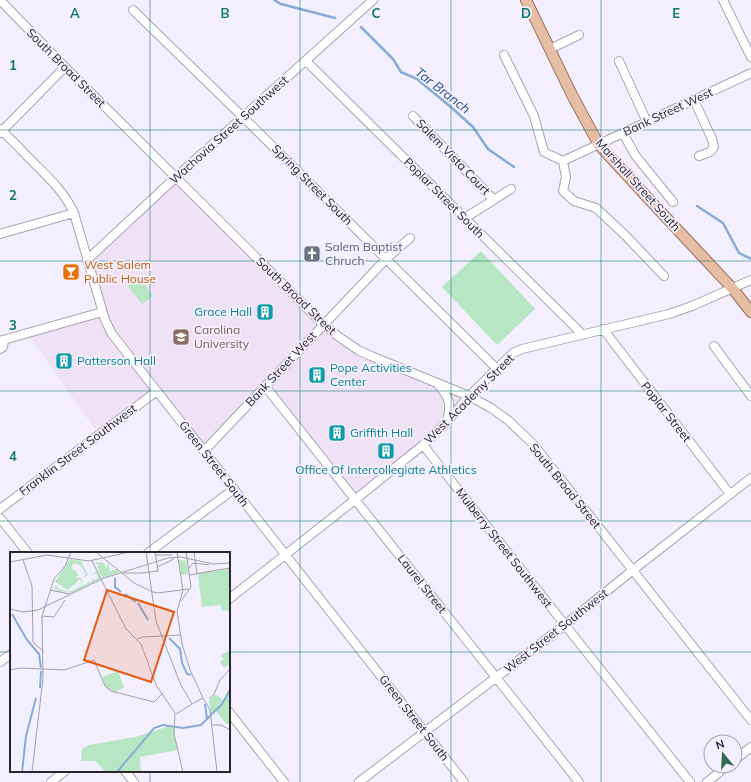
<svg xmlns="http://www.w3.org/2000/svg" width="751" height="782" viewBox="0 0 751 782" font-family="Mulish,sans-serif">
<rect width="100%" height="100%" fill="#f4effe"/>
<path fill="#f0e2f6" d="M176 177 323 324 335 342 357 354 358 350 469 396 355 500 265 386 204 451 157 391 99 435 27 333 102 312 87 260Z"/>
<path fill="#b6e6c2" d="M481 251 535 309 497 345 442 287Z
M139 277 153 296 142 304 128 286Z"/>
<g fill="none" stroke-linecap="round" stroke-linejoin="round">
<path stroke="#87abd7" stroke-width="2.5" d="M274 0 281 4 335 18
M361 27 393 59 401 72 417 79 452 108 473 127 488 149 514 167
M697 206 723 223 739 253 751 259"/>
<g stroke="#a9a3b5" stroke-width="10">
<path id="minor" d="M0 0 65 67 323 324 339 337 358 350 371 356 469 396 491 408 509 421 533 444 751 720
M723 0 751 57
M133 10 247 121 497 369
M550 49 579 35
M504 55 534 116 544 152 563 161
M306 61 582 334
M619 61 647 122
M694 100 712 139 714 147 710 152 699 156
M413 116 493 199
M0 129C12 140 23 152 35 164 50 179 65 193 74 213L105 320 112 334 464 782
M0 133 65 67
M623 133 635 155 673 202
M563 161 751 73
M563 161 566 177 563 191 574 201 596 208 610 221 625 235 664 276
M465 218 511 189
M0 234 74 213
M87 260 176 177 373 0
M603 329 730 494
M0 341 102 312
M714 346 751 396
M0 349 3 347 4 340
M438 384C449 398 452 403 447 421
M265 386 579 782
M423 445 565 625 690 782
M204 451 386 259 410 238
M0 509 157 391
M0 518 28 553
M148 553 234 489
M229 599 351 503 423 445 446 423 469 396 513 353 522 349 669 314 692 306 751 280
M0 662 11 654
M229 712 284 782
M735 760 751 747
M125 771 134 782
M51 782 65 771
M359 782 561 628 633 570 751 478
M707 782 727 766"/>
</g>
<g stroke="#996d54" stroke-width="12">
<path id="major" d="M526 0 572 95 599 145 645 195 733 289 751 312"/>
</g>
<use href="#minor" stroke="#fff" stroke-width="8"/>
<use href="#major" stroke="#e6bea5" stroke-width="10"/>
</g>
<path fill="none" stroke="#0f766e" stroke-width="1" stroke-opacity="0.55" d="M150 0V553M300 0V782M451 0V782M601 0V782M0 130H751M0 261H751M0 391H751M0 521H751M0 652H11M229 652H751M150 771V782"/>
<defs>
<g id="church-square" transform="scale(0.9)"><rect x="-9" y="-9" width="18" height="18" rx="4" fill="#6b7280" stroke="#f4effe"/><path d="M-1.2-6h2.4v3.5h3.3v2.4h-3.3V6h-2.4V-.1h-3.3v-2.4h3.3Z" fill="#fff"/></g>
<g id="bar-square" transform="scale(0.9)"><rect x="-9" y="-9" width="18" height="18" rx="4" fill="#e8710a" stroke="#f4effe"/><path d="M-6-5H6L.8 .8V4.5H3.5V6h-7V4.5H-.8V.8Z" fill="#fff"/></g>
<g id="building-square" transform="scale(0.9)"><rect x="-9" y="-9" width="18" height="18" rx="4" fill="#0f9aa8" stroke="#f4effe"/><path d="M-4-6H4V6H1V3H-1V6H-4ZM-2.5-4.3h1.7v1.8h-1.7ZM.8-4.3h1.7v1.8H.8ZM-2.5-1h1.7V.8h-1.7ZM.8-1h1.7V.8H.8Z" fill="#fff"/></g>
<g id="university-square" transform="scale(0.9)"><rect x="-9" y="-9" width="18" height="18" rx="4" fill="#8d6e63" stroke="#f4effe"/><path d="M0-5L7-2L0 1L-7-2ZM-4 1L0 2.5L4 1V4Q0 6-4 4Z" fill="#fff"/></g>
</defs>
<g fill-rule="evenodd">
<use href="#church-square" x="312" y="254"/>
<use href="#bar-square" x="71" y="272"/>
<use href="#building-square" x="265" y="312"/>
<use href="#university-square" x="181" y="337"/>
<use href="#building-square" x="64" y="361"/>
<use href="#building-square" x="317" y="375"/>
<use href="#building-square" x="337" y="433"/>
<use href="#building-square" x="386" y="451"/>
</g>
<g text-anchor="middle" stroke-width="3.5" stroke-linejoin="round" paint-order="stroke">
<g font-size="12" fill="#29262d" stroke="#f4effe">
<text transform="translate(66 68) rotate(45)" y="4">South Broad Street</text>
<text transform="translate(668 112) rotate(-25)" y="4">Bank Street West</text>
<text transform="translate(229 130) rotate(-42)" y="4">Wachovia Street Southwest</text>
<text transform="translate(453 157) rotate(46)" y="4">Salem Vista Court</text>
<text transform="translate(312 185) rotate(45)" y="4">Spring Street South</text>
<text transform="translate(638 185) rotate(48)" y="4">Marshall Street South</text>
<text transform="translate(444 198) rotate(45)" y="4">Poplar Street South</text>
<text transform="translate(296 296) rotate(44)" y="4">South Broad Street</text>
<text transform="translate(281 369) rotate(-47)" y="4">Bank Street West</text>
<text transform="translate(469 399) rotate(-45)" y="4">West Academy Street</text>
<text transform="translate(666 412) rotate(52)" y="4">Poplar Street</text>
<text transform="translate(78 450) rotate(-37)" y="4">Franklin Street Southwest</text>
<text transform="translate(214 464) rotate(52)" y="4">Green Street South</text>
<text transform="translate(565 486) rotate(51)" y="4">South Broad Street</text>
<text transform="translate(504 548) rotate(52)" y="4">Mulberry Street Southwest</text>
<text transform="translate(422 584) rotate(52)" y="4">Laurel Street</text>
<text transform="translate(556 631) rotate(-38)" y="4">West Street Southwest</text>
<text transform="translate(414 718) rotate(52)" y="4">Green Street South</text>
</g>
<g font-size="12" fill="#5b616d" stroke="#f4effe" text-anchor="start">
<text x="325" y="251">Salem Baptist<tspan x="325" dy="14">Chruch</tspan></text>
</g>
<g font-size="12" fill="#c56008" stroke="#f4effe" text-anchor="start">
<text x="84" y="269">West Salem<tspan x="84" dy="14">Public House</tspan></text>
</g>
<g font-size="12" fill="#0d838f" stroke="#f4effe" text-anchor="start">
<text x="252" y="316" text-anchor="end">Grace Hall</text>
<text x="77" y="365">Patterson Hall</text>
<text x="330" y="372">Pope Activities<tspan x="330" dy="14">Center</tspan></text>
<text x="350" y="437">Griffith Hall</text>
<text x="386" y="474" text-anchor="middle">Office Of Intercollegiate Athletics</text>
</g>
<g font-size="12" fill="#785e54" stroke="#f4effe" text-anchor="start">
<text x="194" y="334">Carolina<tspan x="194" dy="14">University</tspan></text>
</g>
<g font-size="13" font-style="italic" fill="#26558d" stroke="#f4effe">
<text transform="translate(443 90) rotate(38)" y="5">Tar Branch</text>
</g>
</g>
<g transform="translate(10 552)">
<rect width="220" height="220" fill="#f4effe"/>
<path d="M60 7 71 9 78 23 73 26 76 22 70 13 63 11 61 17 65 18 69 24H66L68 27 70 25 73 30 66 34 71 31 70 27 58 38 45 30ZM169 8 176 9 178 22 171 23ZM92 10 97 16 98 10 100 20 106 17 109 20 92 26 87 15 90 13 84 11ZM220 17V58L212 59 210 53 192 55 188 22ZM85 20H87L90 27 62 41 45 38V33L49 37 59 40 82 29 83 28 81 25 84 28 88 26 86 21 80 24ZM220 98V112L214 116 210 110 216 105 213 107 211 103ZM108 119 114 136 104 140 96 135 92 125ZM220 139V172H216L206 159ZM205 142 213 148 201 163 199 149ZM163 173 168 198 130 205 131 220H96L85 209H71L72 197 79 193 125 185Z" fill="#b6e6c2"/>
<path fill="none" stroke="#87abd7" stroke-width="2" d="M105 26V35L111 40M115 42 126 50M128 51 138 68M2 62 17 88 29 102 31 116M159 86 170 97 172 111 177 122 181 123M30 136 31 119M195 152 197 167M12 220 16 184 26 146M107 220 144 176 153 173 173 176 191 173 212 152 220 138"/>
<path fill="none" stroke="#a39faa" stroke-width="1" d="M86 0 124 31 143 40 147 41 179 37M136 0 146 69 170 131 182 152 193 146M167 0 173 38 167 59 172 92 180 118 193 146M184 0 187 22M145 3H162M13 8 22 34 23 90 34 100M82 9 116 77 131 92 146 133 165 161 164 182 173 220M0 10 37 3 79 9 119 0M147 15 164 7M178 17 183 11 199 13M114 21H132M132 21 148 19 145 0M179 23 220 16M40 38 60 42M171 49 181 35 176 0M0 57 13 60 28 58 94 26 158 6 171 5 203 12 220 11M32 64 44 65 55 48M127 87 133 85 171 83M0 118 11 116 54 118 84 108 95 134 101 139 144 150 153 141M193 146 200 158 207 220M199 147 204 142 210 128 220 117M166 162 182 152M201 173H211L220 178M22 220 33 126 32 64 44 27 55 14 61 0"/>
<path fill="#e8590c" fill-opacity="0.15" stroke="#e8590c" stroke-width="2" d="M97 38 164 60 141 130 74 108Z"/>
<rect width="220" height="220" fill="none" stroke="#29262d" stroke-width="2"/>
</g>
<g font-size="13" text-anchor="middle" font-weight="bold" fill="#0f766e" stroke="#f4effe" stroke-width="3.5" stroke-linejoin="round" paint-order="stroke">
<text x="75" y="18">A</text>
<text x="225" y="18">B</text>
<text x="376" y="18">C</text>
<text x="526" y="18">D</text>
<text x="676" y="18">E</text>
<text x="13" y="70">1</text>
<text x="13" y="200">2</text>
<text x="13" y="330">3</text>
<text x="13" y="461">4</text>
</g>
<g transform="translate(723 754) rotate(342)"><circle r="19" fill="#f4effe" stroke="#a39faa"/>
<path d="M0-3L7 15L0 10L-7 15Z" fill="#316a52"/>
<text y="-6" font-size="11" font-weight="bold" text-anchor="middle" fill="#29262d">N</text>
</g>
</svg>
